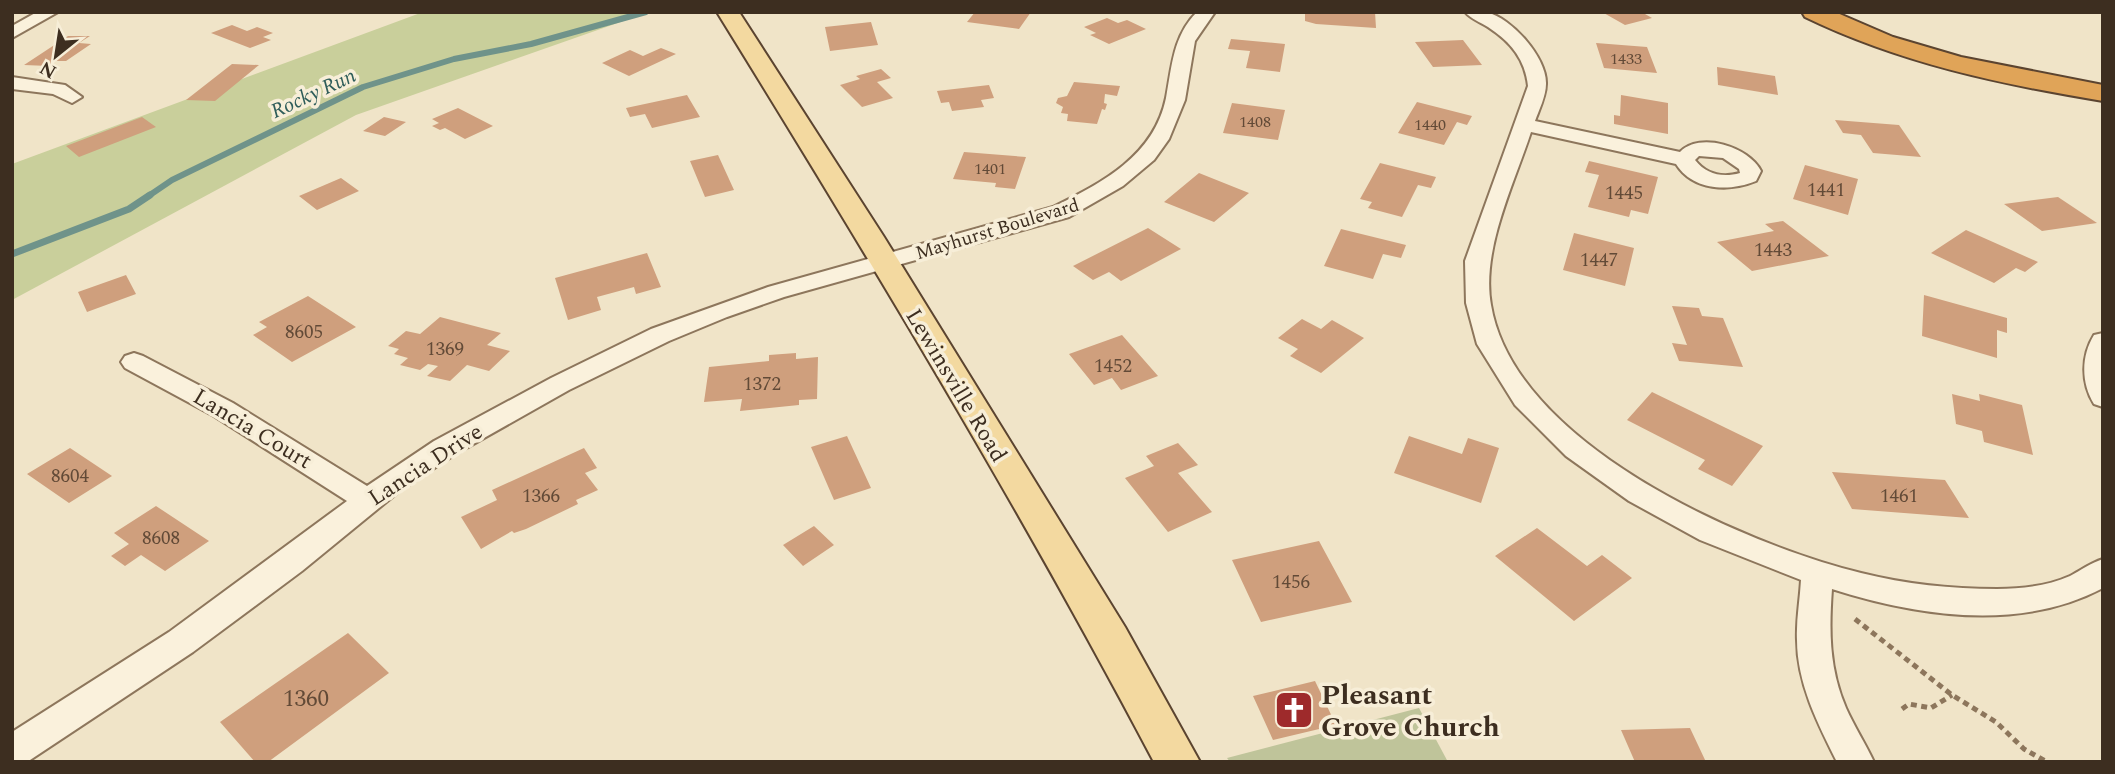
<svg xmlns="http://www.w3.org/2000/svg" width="2115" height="774" viewBox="0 0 2115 774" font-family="Spectral,serif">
<rect width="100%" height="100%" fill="#f0e4c8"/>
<path fill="#c9cf9b" d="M423 12H649L356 115 12 300V164Z"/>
<path fill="#bfc49a" d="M1419 708 1448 762H1230L1227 758Z"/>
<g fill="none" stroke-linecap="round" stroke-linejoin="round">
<path stroke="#6f938a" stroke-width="6" d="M147 197 172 180 363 87 454 59 531 44 646 12"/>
<path stroke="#6f938a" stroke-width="7" d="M12 254 129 209 150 195"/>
</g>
<path fill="#cf9f7d" d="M975 12H1031L1019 29 967 22Z
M1305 12H1375L1376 28 1316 24 1305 21Z
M1602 12H1649L1645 14 1652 18 1625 25Z
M1107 18 1118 23 1127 20 1146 29 1109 44 1090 35 1096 33 1084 27Z
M871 22 878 45 830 51 825 27Z
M232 25 247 31 257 27 273 33 263 37 271 40 250 48 211 33Z
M68 36H90L79 43 91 44 66 61H56L49 66 24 65Z
M1231 39 1285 44 1280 72 1246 68 1250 51 1228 49Z
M1463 40 1482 65 1433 67 1415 42Z
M1596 43 1647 47 1657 73 1604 68Z
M661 48 676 54 629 76 602 63 630 50 643 56Z
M232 64 259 65 215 101 186 100Z
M1717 67 1775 76 1778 95 1718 85Z
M881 69 891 78 877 82 893 98 862 107 840 85 860 79 856 76Z
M1074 82 1120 86 1117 96 1105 94 1104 103 1107 104 1105 110 1102 109 1097 124 1067 121 1068 114 1061 113 1063 107 1056 103 1058 98 1067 96Z
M989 85 994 98 981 100 984 107 952 111 949 102 941 103 937 91Z
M687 95 700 117 652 128 645 114 630 117 626 108Z
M1621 95 1668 103V134L1614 124V115L1620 116Z
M1417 102 1472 116 1467 125 1457 122 1444 145 1398 133Z
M1232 103 1285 110 1278 140 1223 133Z
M458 108 493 126 465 139 445 128 440 130 432 126 439 123 432 119Z
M142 117 156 127 79 157 66 146Z
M384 117 406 122 385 136 363 131Z
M1835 120 1899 125 1921 157 1873 153 1861 135 1843 133Z
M964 152 1026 157 1015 189 995 187 996 183 953 179Z
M718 155 734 190 705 197 690 161Z
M1589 161 1658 177 1648 214 1631 210 1629 217 1588 207 1599 175 1585 172Z
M1380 163 1436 177 1431 188 1418 185 1402 217 1368 208 1372 202 1360 199Z
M1805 165 1858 179 1848 215 1793 199Z
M1199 173 1249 193 1214 222 1164 202Z
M341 178 359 191 317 210 299 196Z
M2058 197 2097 223 2042 231 2004 204Z
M1783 221 1829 256 1752 271 1717 242 1774 231 1765 224Z
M1148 228 1181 249 1121 281 1109 272 1093 280 1073 266Z
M1341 229 1406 245 1401 258 1383 254 1373 279 1324 266Z
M1966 230 2038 262 2025 272 2016 268 1994 283 1931 253Z
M1574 233 1634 248 1625 286 1563 270Z
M647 253 661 287 636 294 634 287 597 297 601 310 568 320 555 278Z
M126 275 136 294 87 312 78 292Z
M1924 295 2007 318V333L1997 330V358L1922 336Z
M308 296 356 327 292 362 253 335 267 327 259 322Z
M1672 306 1699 308 1702 316 1723 318 1743 367 1679 361 1672 343 1687 345Z
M440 317 501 333 487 345 510 351 489 371 467 365 450 381 427 376 438 366 428 364 420 370 400 365 408 358 394 354 399 349 388 346 406 331 420 334Z
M1302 319 1321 329 1332 320 1364 338 1321 373 1290 356 1298 349 1278 338Z
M1122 335 1158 376 1121 390 1112 378 1094 385 1069 354Z
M796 353V359L818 357 817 399 799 400V405L740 411 742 399 704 402 709 367 769 361V355Z
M1652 392 1763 446 1732 486 1698 469 1705 460 1627 420Z
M1952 394 1980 401 1979 394 2022 405 2033 455 1984 442 1982 431 1956 424Z
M847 436 871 488 834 500 811 447Z
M1409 436 1462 454 1468 438 1499 448 1481 503 1394 473Z
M1178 443 1198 465 1178 473 1212 512 1168 532 1125 478 1154 466 1146 456Z
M70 448 112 476 69 503 27 474Z
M584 448 597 468 585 473 598 490 576 500 578 504 526 529 514 533 512 531 481 549 461 517 497 500 492 490Z
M1832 472 1945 480 1969 518 1852 509Z
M156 506 209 541 165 571 141 555 125 566 111 556 129 544 114 533Z
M814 526 834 545 803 566 783 545Z
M1537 528 1587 566 1602 555 1632 578 1574 621 1495 556Z
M1319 541 1352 602 1261 622 1232 560Z
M348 633 389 673 268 762H255L220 722Z
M1315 681 1336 725 1273 740 1253 696Z
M1690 728 1706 762H1635L1621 730Z"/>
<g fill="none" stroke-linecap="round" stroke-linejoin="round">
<g stroke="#8d765c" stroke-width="4">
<path id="minor" d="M37 12H58L12 38V26Z
M1197 12H1215L1195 41 1185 100 1169 139 1154 160 1123 186 1069 217 784 297 727 317 669 341 569 390 454 455 401 490 302 571 193 652 27 762H12V732L169 632 347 501 214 416 125 368 121 362 125 356 134 353 143 356 233 403 367 486 434 441 551 378 651 329 768 287 1053 207C1102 183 1154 156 1166 98 1172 66 1173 36 1197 12Z
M1465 12C1471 12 1480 11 1486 12 1512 18 1547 58 1546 84 1546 96 1539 110 1535 121L1680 152C1700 131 1749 147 1761 171L1756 181C1729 192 1693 191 1676 164L1531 132C1514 184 1481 250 1491 305 1514 443 1740 543 1861 573 1905 584 1952 589 1997 589 2021 589 2048 586 2070 576 2081 570 2091 563 2103 559V588C2020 632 1917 616 1832 589 1829 631 1829 669 1846 708 1854 726 1865 743 1874 762H1837C1818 724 1797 683 1797 640 1796 620 1800 600 1801 580L1700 540 1629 501 1566 456 1515 405 1477 344 1466 303 1465 261 1528 86C1525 59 1511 42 1488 27 1480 22 1471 19 1465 12ZM1699 156 1723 158 1739 169 1740 173C1722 178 1706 174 1695 160Z
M12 77 65 85 82 97 72 103 53 94 12 89Z
M2103 333V407L2094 404C2081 383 2081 356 2094 335Z"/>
</g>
<g stroke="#5b4430" stroke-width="4">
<path id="major" d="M717 12H739L884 237 1125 627 1200 762H1154C1019 506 869 258 717 12Z"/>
</g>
<g stroke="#5b4430" stroke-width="4">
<path id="highway" d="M1802 12H1835L1893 37 1961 57 2103 85V101C2000 84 1900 63 1805 17Z"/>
</g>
<path stroke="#8d765c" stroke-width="5" stroke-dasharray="6 4.5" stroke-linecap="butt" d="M1855 619 1952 695 1996 722 2024 749 2047 762
M1902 709 1909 704 1931 708 1952 695"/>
<use href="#minor" fill="#faf1dc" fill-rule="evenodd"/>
<use href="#major" fill="#f3d9a0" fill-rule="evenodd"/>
<use href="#highway" fill="#e0a458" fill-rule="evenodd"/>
</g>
<defs>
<g id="church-square" transform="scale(2.0125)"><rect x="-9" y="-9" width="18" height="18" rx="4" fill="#9e2a2b" stroke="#f7eed8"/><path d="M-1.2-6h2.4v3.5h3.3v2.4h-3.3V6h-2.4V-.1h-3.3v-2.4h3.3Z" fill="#fff"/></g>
</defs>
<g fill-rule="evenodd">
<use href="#church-square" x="1294" y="710"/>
</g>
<g text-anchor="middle" stroke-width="7" stroke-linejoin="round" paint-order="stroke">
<g font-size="16" fill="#624a37">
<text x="1626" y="64">1433</text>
<text x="1255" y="127">1408</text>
<text x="1430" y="130">1440</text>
<text x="990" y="174">1401</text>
</g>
<g font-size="19" fill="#624a37">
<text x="1826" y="196">1441</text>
<text x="1624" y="199">1445</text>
<text x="1773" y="256">1443</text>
<text x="1599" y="266">1447</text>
<text x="304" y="338">8605</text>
<text x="445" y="355">1369</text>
<text x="1113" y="372">1452</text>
<text x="762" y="390">1372</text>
<text x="70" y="482">8604</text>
<text x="541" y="502">1366</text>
<text x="1899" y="502">1461</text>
<text x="161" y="544">8608</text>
<text x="1291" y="588">1456</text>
</g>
<g font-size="19" fill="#3d2e20" stroke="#f7eed8">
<text transform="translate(997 228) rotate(-17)" y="7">Mayhurst Boulevard</text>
</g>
<g font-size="21" font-style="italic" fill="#2f5d5a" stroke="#f7eed8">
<text transform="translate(313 93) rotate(-25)" y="7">Rocky Run</text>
</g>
<g font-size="23" fill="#3d2e20" stroke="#f7eed8">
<text transform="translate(957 385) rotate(59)" y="8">Lewinsville Road</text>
<text transform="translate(253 428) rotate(31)" y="8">Lancia Court</text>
<text transform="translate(425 464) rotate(-33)" y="8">Lancia Drive</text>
</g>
<g font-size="23" fill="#624a37">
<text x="306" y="706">1360</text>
</g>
<g font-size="28" font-weight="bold" fill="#3d2e20" stroke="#f7eed8" text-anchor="start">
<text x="1321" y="704">Pleasant<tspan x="1321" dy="32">Grove Church</tspan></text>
</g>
</g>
<rect width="2115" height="774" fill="none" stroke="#3d2e20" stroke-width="28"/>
<g transform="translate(56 56) rotate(210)" stroke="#f7eed8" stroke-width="5" paint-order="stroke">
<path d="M0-5L12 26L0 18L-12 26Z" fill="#3d2e20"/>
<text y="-10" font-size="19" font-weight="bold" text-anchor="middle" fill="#3d2e20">N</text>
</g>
</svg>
